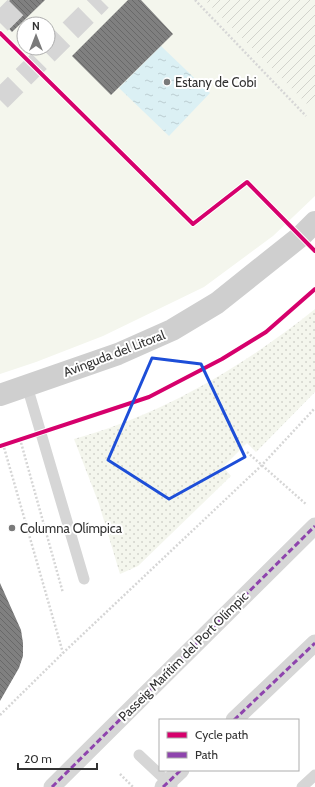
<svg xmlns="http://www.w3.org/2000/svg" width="315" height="787" viewBox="0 0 315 787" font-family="Cabin,sans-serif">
<defs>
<pattern id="grass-dots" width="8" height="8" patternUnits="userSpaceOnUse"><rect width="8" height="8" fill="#f4f6ed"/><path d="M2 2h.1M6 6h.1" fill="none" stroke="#d2d3cc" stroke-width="1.8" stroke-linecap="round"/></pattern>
<pattern id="garden-furrows" width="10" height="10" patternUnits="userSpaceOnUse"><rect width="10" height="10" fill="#f4f6ed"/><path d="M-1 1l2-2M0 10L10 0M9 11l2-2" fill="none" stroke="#d2d3cc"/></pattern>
<pattern id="water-ripples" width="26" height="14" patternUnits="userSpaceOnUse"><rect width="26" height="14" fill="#dbf0f4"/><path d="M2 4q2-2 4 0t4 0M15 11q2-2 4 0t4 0" fill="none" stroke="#bcced2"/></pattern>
<pattern id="building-back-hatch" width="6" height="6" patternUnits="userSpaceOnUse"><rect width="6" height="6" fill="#808080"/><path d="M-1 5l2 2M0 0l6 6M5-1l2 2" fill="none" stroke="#696969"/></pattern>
</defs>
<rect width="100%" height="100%" fill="#fff"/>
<path fill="url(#grass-dots)" d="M315 309V392L256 452 247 443 223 467 231 476 138 566 120 574 99 504 74 439C162 415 244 366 315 309Z"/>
<path fill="#f4f6ed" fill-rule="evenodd" d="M0 0H315V196L273 236 204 287 103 336 36 362 0 374ZM24 24H48V48H24Z"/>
<path fill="url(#garden-furrows)" d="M205 0H315V97L309 106Z"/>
<path fill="url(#water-ripples)" d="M161 46 210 93 169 136 119 88Z"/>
<path fill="url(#building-back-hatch)" d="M10 0H45L12 32 0 19V10Z
M128 0H141L173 34 111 95 72 56Z
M0 583 21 630 23 643V656L19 668 0 701Z"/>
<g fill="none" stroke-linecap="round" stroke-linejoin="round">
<path stroke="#d6d6d6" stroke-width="22" stroke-dasharray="22 11" stroke-linecap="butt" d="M0 23 23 0
M0 100 101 0"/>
<path stroke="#d6d6d6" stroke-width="2.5" stroke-dasharray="2 2" stroke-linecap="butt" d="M195 0 306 116
M20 439 63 593
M3 444 63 653
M247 452 307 505
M0 715 63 653 262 465 315 408
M120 774 133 787"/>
<path stroke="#d6d6d6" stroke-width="11" d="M27 386 84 579
M139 755 172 786
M302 787 315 775"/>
<path stroke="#d6d6d6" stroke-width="17" d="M234 720 315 643
M52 787 315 526
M163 787 181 770"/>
<path stroke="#cfcfcf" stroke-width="22" d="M0 395 118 354 172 330 217 303 301 236 315 222"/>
<path stroke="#8e44ad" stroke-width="3" stroke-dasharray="6 3" stroke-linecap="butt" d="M234 720 315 643
M52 787 315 526
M163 787 181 770"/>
<g stroke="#fff" stroke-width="6">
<path id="cycleway" d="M0 33 193 224 247 182 315 251
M0 446 149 397 222 359 266 332 315 289"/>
</g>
<use href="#cycleway" stroke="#d6006c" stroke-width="4"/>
</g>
<path fill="none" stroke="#1d4ed8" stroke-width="3" stroke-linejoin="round" d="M152 358 201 364 245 457 169 499 108 460Z"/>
<g fill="#7a7a7a" stroke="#fff" stroke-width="1.5">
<circle cx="167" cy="82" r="4"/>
<circle cx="12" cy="528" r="4"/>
</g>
<g text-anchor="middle" stroke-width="4" stroke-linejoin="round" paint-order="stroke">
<g font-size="13" fill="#323232" stroke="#fff" text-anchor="start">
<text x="175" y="87">Estany de Cobi</text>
<text x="20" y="533">Columna Olímpica</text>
</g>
<g font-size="13" fill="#323232" stroke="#fff">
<text transform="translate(114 353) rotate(-21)" y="5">Avinguda del Litoral</text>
<text transform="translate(183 656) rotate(-45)" y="5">Passeig Marítim del Port Olímpic</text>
</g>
</g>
<rect x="159" y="719" width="140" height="52" fill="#ffffff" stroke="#adadad"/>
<rect x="167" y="732" width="20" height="6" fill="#d6006c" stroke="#adadad"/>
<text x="195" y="739" font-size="12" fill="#323232">Cycle path</text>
<rect x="167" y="752" width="20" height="6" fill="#8e44ad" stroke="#adadad"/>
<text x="195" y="759" font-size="12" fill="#323232">Path</text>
<g transform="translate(36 36)"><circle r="19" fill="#ffffff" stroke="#adadad"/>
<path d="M0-3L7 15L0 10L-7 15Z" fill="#7a7a7a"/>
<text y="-6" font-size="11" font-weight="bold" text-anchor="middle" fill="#323232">N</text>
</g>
<path d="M18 763v6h79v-6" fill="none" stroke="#323232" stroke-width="2"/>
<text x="24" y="763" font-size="12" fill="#323232" stroke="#ffffff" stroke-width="3" paint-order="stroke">20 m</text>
</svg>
